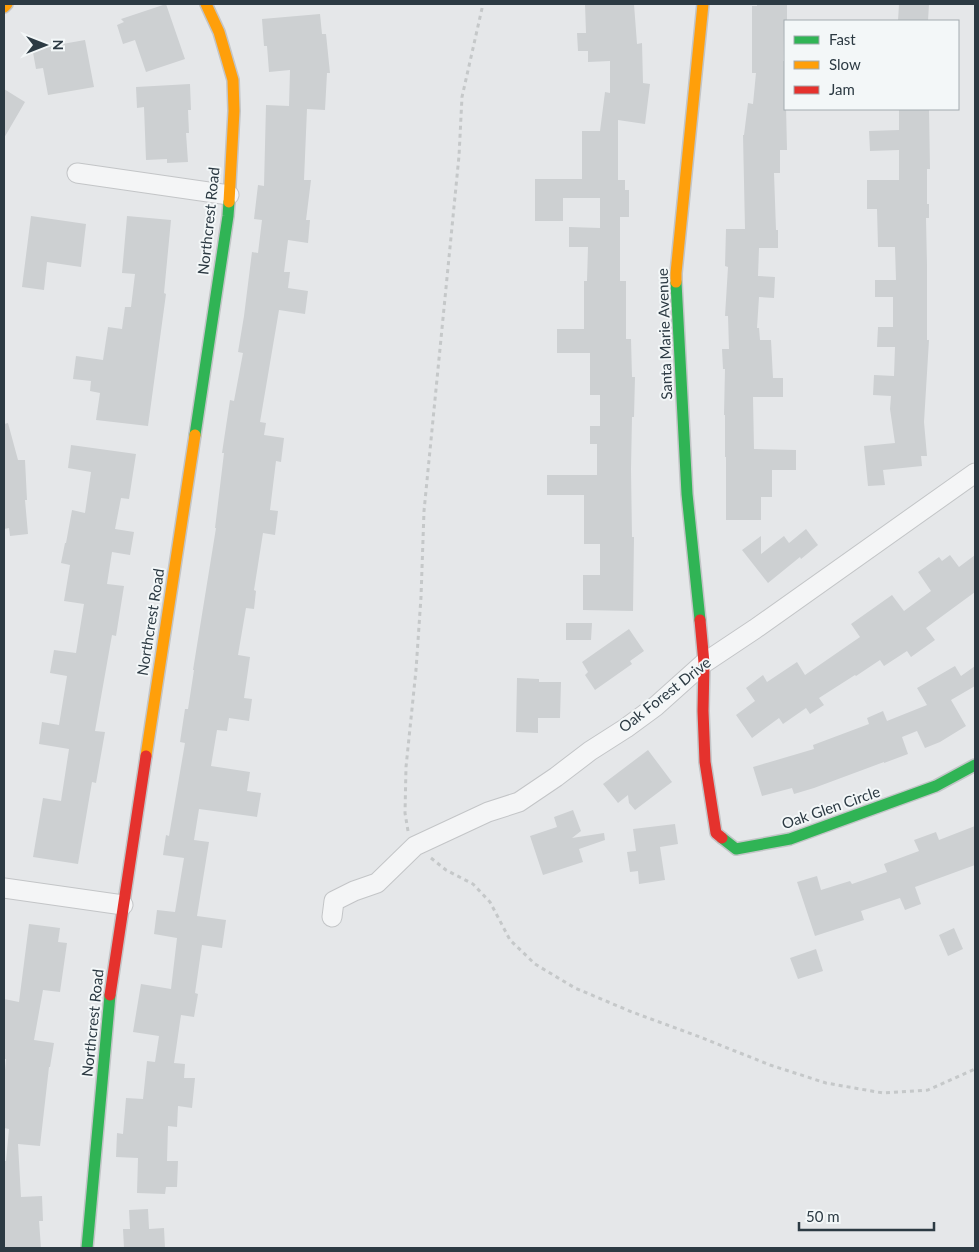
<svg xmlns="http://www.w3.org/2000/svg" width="979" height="1252" viewBox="0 0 979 1252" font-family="Lato,sans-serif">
<rect width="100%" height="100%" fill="#e5e7e9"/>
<path fill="#cdd0d2" d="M166 4 185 59 146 72 135 40 123 44 117 25 124 22 121 19Z
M585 4H634L637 44 642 43 643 83 650 84 645 124 618 120V180H625V190H629V217H620V281H626V339H631L632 377H635L634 417H632L631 469 632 537H634L633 611 583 610V575H600V544H584V495H547V475H597V444H590V426H600V395H590V353H557V329H584V281H587L588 247H569V227L600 228V198H563V221H535V179H582V131H600L605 92 610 93V61L588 62V51H578L577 33H586Z
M757 4H787V20H784L783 61H785L787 150H780V173H774L776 230H778V248H759L758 276 775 277 774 298 759 297 757 328H759L760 340H771L773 378H783V397H753L754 449 796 450V470H772V497H761V520H726V457H725V415H724L725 369H723L722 349H729L728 316H725L728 267 725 266 726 229H745L743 135H744L748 103 753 104 756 73H752V6H757Z
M899 4H929L928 21H898Z
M320 14 322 34H326L330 73H327L325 110 307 109 304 180H311L306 220H310L308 243 288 240 284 272H290L288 288 308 291 305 314 279 310 260 422 266 423 264 435 284 438 281 462 276 461 270 510 278 511 275 535 263 533 254 590 256 591 254 609 246 608 238 655 250 657 244 698 252 699 249 721 229 718 227 731 217 730 211 766 250 772 247 791 261 793 257 817 199 809 194 840 209 842 197 916 226 920 222 948 202 945 195 993 198 994 194 1017 181 1015 174 1063 185 1064 184 1078H195L192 1108 178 1106 177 1127 168 1126 167 1161H178L177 1187H166L165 1194 137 1193 138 1158 116 1157 117 1133 123 1134 126 1098 143 1099 147 1061 155 1062 159 1036 133 1032 141 984 171 989 177 938 154 934 157 910 175 912 184 858 163 855 166 835 169 836 185 743 180 742 185 709H188L194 670H193L216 528H215L224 453H222L230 400 234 401 243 353 238 352 244 316 252 252 258 253 262 220 254 219 258 185 264 186 266 105 289 106 290 70 269 72 267 46H264L262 19Z
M85 40 94 87 48 95 43 68 36 69 32 47 51 43V46Z
M190 84 191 110H188L189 133H186L188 162 167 163V159L146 160 144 107 137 108 136 87Z
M4 89 25 102 4 138Z
M899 109H929L930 169H927V204H929V218H926L927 265V340H929L924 422 927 456H921L922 466 883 470 885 485 868 486 864 446 895 443 890 409 891 396 873 395 874 375 894 376 895 347H877L878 327H893V297H875V280H896L895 247H878L877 209H867V180H899V150L870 151 869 131 899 130Z
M31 216 86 224 81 267 47 262 44 290 22 287Z
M127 216 171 220 164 293 166 294 148 426 96 420 100 393 90 391 91 381 73 379 76 356 103 360 108 327 122 329 125 307H131L135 274 122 273Z
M8 423 18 460H25L27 500H25L28 534 10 536 9 528 4 529V424Z
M71 445 136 454 129 499 121 498 115 529 134 532 130 555 112 552 107 584 124 586 116 636 112 635 95 731 105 732 96 783 92 782 78 864 33 857 43 798 61 801 69 749 39 744 42 722 59 725 67 676 50 673 54 650 76 653 84 604 64 601 70 565 61 563 65 543H66L72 510 85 513 91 472 68 468Z
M806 529 818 545 801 559 800 557 768 583 742 550 761 536V554L784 536 789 543Z
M950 555 959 567 975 555V592L926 628 935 640 911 657 907 651 884 666 880 660 856 676 855 675 819 698 824 705 810 714 806 708 783 724 779 718 752 738 736 715 755 701 746 688 763 675 767 682 797 662 805 675 860 637 851 624 892 595 904 611 931 591 918 572 939 557 942 561Z
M566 623H592L591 640H566Z
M629 629 644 651 630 661 632 664 595 690 585 675 588 672 582 662Z
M955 666 961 676 975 666V686L951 700 966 726 940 742 925 748 917 731 902 737 908 754 884 763V762L814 788 794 794 792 788 762 796 753 767 814 749 813 745 869 724 867 718 883 711 887 721 927 705 917 688Z
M517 678 539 679V682H561L560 718H538V733L516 732Z
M648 750 672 782 635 810 629 803 628 795 618 803 603 784Z
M573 810 581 831 572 838 604 833 605 840 579 849 583 862 543 875 530 836 557 827 554 817Z
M675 824 678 844 660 847 665 880 639 884 638 871 630 872 627 852 636 851 633 829Z
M975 826V865L915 887 921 904 905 910 900 898 861 911 864 920 815 936 797 882 817 876 821 890 850 881 852 884 887 872 884 864 919 851 914 840 936 832 939 840Z
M29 924 60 928 58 942 67 943 60 992 43 990 34 1040 54 1043 50 1067H49L40 1146 18 1144 21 1197 42 1196 43 1221H39L41 1248H4V1161H6L9 1129 4 1128V1081L6 1059H4V999L19 1002Z
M954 928 963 949 948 956 939 935Z
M816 949 823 971 798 979 790 958Z
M148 1209 149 1229 164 1228 165 1248H124L123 1229H130L129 1210Z"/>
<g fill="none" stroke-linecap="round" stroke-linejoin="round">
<g stroke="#c3c5c7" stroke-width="21">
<path id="street" d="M77 173 229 195
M4 888 123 905
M332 917 334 901 354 891 377 883 415 846 488 812 519 802 556 777 590 751 626 728 656 706 704 663 755 629 975 473"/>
</g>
<g stroke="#c3c5c7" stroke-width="14">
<path id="fast" d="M676 282 687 494 700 620
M195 435 228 216 229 202
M722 838 736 849 790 839 936 786 975 765
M87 1248 110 995"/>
</g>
<g stroke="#c3c5c7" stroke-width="14">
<path id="slow" d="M206 4 219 32 233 80 234 111 229 202
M4 7 7 4
M676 282V273L703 4
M146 756 195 435"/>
</g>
<g stroke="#c3c5c7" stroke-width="14">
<path id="jam" d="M700 620 704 663 703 711 705 762 716 833 722 838
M110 995 146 756"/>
</g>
<path stroke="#c5c8c9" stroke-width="3" stroke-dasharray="4 4" stroke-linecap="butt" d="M408 831 405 813 406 767 416 670 421 597 424 511 459 156 462 97 483 4
M431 858 446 870 473 884 490 902 510 940 535 964 575 988 632 1012 700 1037 770 1065 826 1083 883 1093 928 1090 975 1069"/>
<use href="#street" stroke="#f4f5f6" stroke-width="19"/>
<use href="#fast" stroke="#30b455" stroke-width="11"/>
<use href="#slow" stroke="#ff9f0a" stroke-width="11"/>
<use href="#jam" stroke="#e5322d" stroke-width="11"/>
</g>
<g text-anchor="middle" stroke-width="4" stroke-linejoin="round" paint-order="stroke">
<g font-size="15" fill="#2c3a43" stroke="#f3f7f8">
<text transform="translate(209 221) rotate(-84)" y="5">Northcrest Road</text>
<text transform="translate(665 334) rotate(-92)" y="5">Santa Marie Avenue</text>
<text transform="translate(151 622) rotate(-81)" y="5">Northcrest Road</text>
<text transform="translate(665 695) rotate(-38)" y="5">Oak Forest Drive</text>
<text transform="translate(831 808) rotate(-19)" y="5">Oak Glen Circle</text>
<text transform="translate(93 1023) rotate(-84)" y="5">Northcrest Road</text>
</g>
</g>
<rect width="979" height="1252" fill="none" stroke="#2c3a43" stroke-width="10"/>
<rect x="784" y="20" width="175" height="90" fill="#f3f7f8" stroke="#a3abb0"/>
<rect x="794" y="36" width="25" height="8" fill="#30b455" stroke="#a3abb0"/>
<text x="829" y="45" font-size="15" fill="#2c3a43">Fast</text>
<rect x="794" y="61" width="25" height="8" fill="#ff9f0a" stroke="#a3abb0"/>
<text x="829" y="70" font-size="15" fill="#2c3a43">Slow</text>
<rect x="794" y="86" width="25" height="8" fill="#e5322d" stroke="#a3abb0"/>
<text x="829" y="95" font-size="15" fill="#2c3a43">Jam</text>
<g transform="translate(45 45) rotate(90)" stroke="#f3f7f8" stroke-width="4" paint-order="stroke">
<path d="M0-4L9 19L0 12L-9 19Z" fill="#2c3a43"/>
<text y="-8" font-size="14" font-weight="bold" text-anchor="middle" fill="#2c3a43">N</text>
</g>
<path d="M799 1222v8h135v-8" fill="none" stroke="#2c3a43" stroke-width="2.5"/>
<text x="806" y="1222" font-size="15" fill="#2c3a43" stroke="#f3f7f8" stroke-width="4" paint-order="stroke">50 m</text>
</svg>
